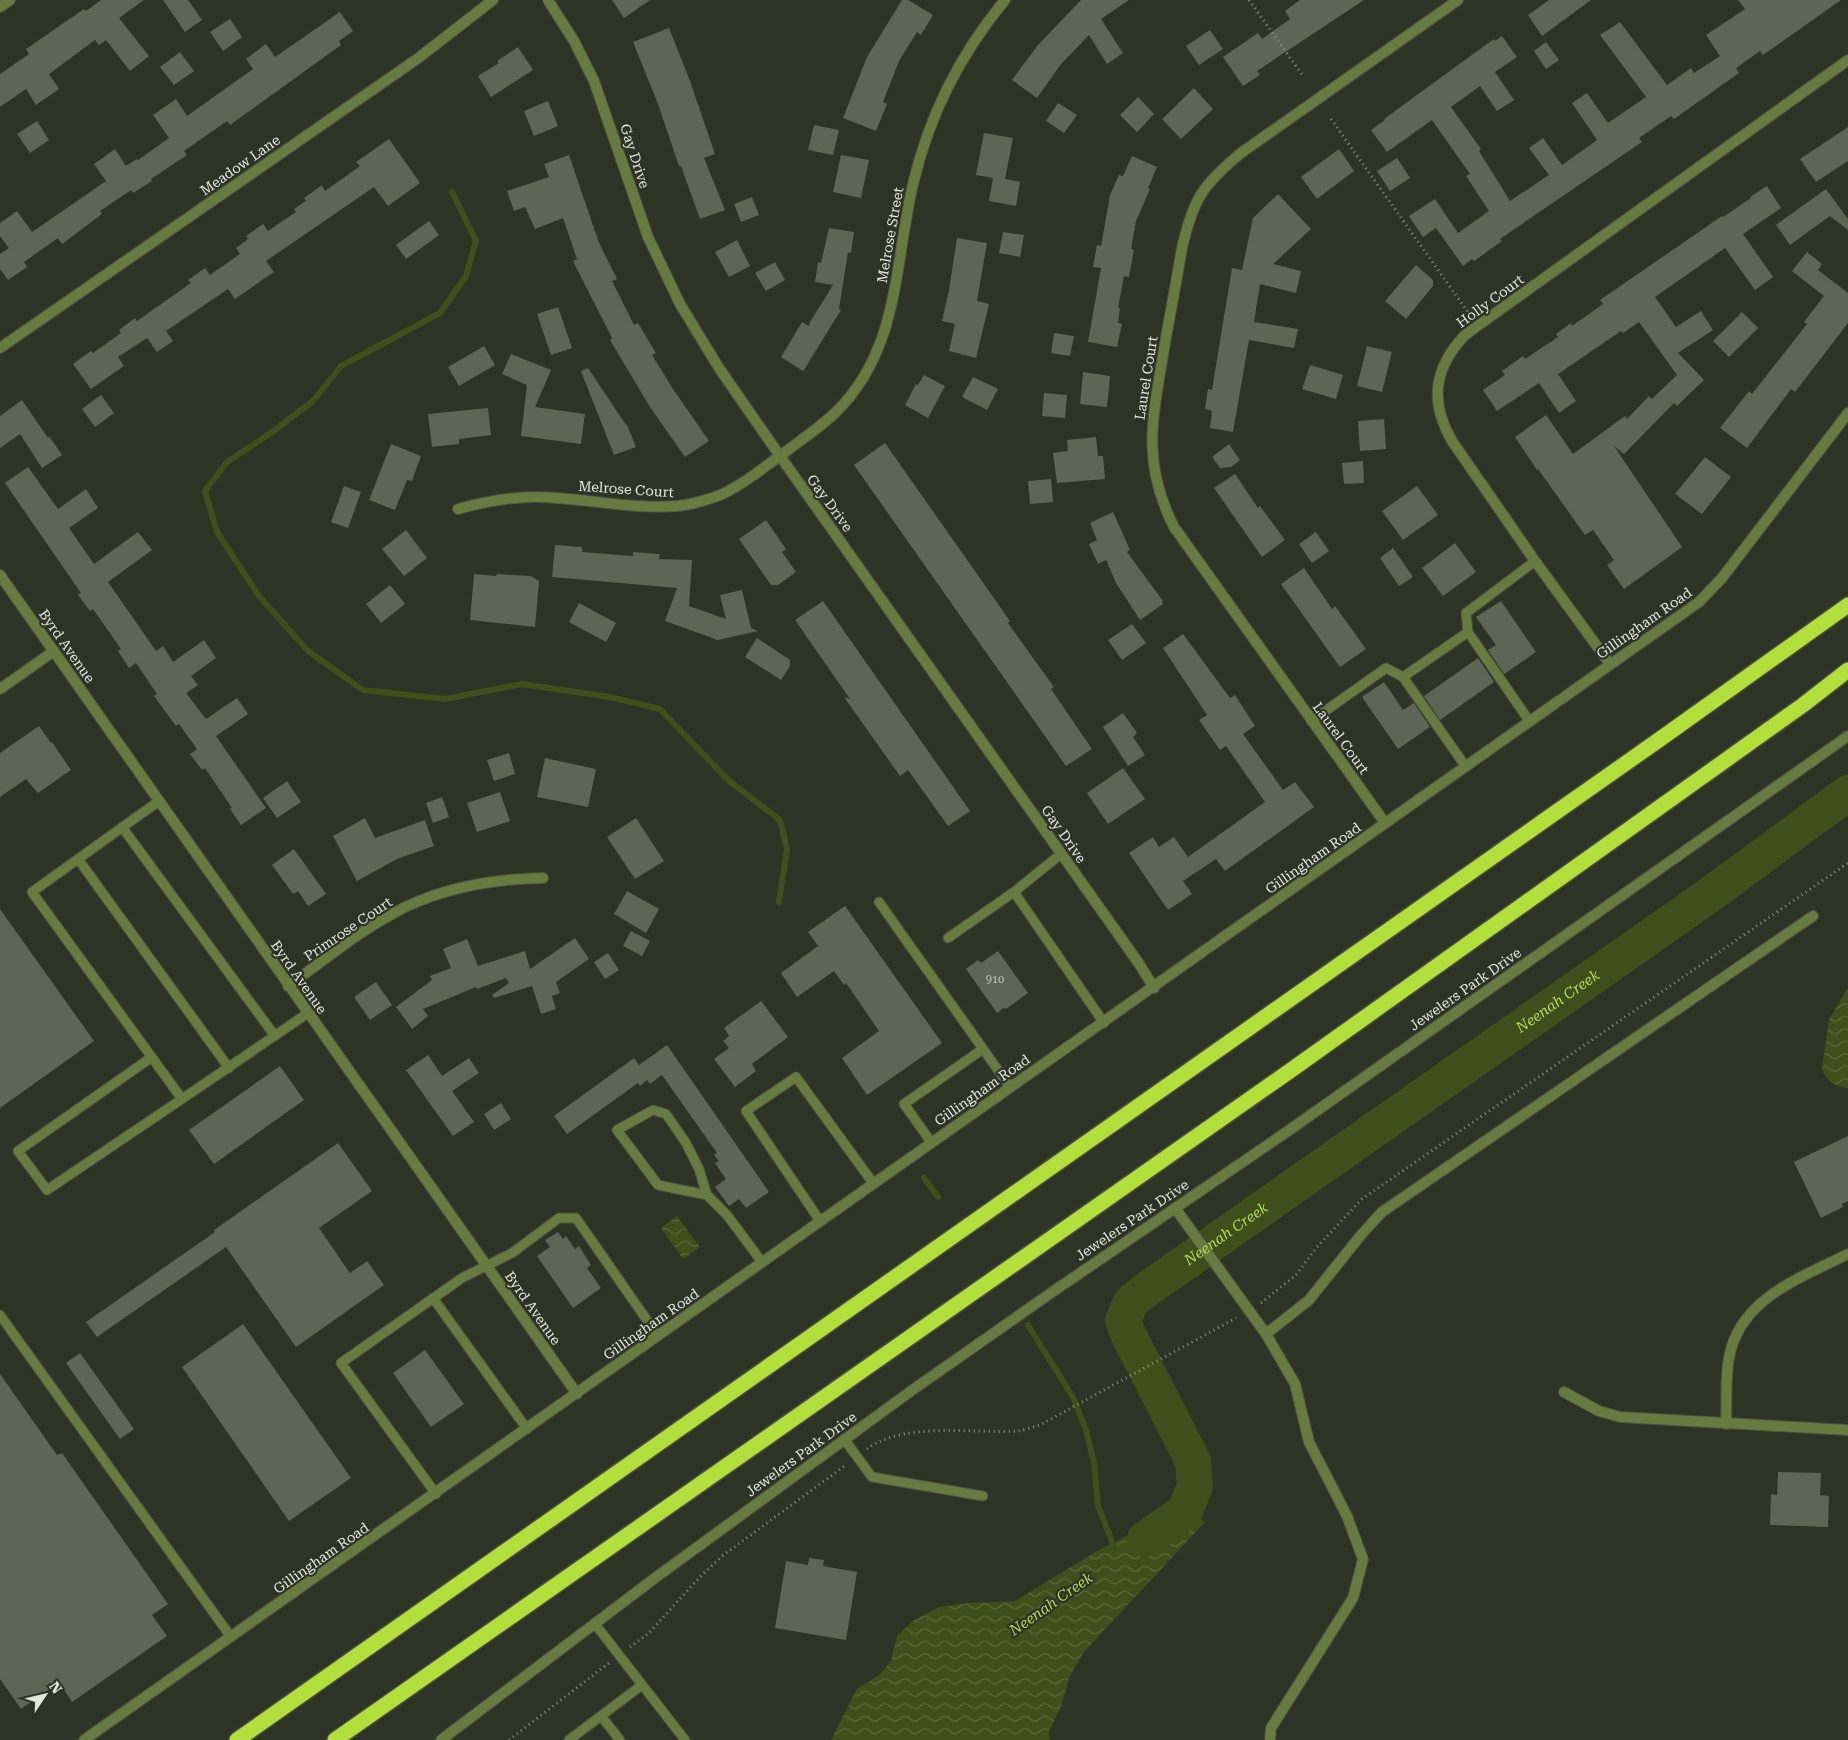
<svg xmlns="http://www.w3.org/2000/svg" width="1848" height="1740" viewBox="0 0 1848 1740" font-family="'Roboto Serif',serif">
<defs>
<pattern id="water-waves" width="16" height="10" patternUnits="userSpaceOnUse" patternTransform="scale(1.25)"><rect width="16" height="10" fill="#3f4f1b"/><path d="M0 5q4-4 8 0t8 0" fill="none" stroke="#5b683c"/></pattern>
</defs>
<rect width="100%" height="100%" fill="#2d3325"/>
<path fill="url(#water-waves)" d="M1848 781V807L1745 885 1733 878 1743 860Z
M1848 988V1088C1836 1087 1825 1080 1822 1069L1829 1019Z
M677 1216 700 1247 683 1259 661 1228Z
M1182 1507 1205 1522 1083 1653 1069 1678 1061 1707 1049 1731 1050 1740H831L857 1689 879 1675 891 1661 897 1636 914 1620 940 1607 969 1603 1015 1601 1092 1554Z"/>
<path fill="#2d3325" d="M1775 833 1789 854 1774 866 1758 845Z"/>
<g fill="none" stroke-linecap="round" stroke-linejoin="round">
<path stroke="#3f4f1b" stroke-width="6" d="M452 192 476 241 466 276 440 313 341 366 313 401 271 433 227 462 205 491 217 532 259 596 308 651 363 690 445 699 522 684 610 697 660 709 728 780 780 820 787 849 779 902
M924 1178 938 1197
M1028 1325 1074 1399 1086 1430 1094 1463 1098 1506 1115 1549"/>
<path stroke="#3f4f1b" stroke-width="36" id="s1" d="M1145 1539 1185 1511 1195 1486 1193 1461 1129 1336 1123 1321 1131 1302 1146 1290 1708 896 1848 793"/>
</g>
<path fill="#5f6555" d="M101 0H144L119 18 149 56 130 71 106 40 99 45 95 40 49 74 59 89 36 105 26 89 0 107V74L29 54 26 49 84 9 86 11Z
M163 0H188L202 20 185 32Z
M612 0H650L624 18Z
M902 0H908L933 15 921 35 917 32 899 61 883 102 887 104 876 131 843 118 867 57Z
M1081 0H1129L1101 19 1123 53 1107 64 1089 35 1061 64 1037 98 1012 80 1038 45Z
M1300 0H1364L1257 71 1260 75 1243 86 1223 57 1258 33 1262 39 1290 19 1285 11Z
M1549 0H1591L1542 36 1528 15Z
M1738 0H1841L1763 55 1760 51 1736 68 1739 73 1674 119 1671 116 1639 138 1642 142 1500 239 1502 241 1474 261 1472 259 1463 266 1436 228 1423 237 1409 216 1435 199 1458 233 1489 211 1466 176 1470 174 1432 120 1387 152 1371 130 1385 120 1384 119 1480 49 1494 39 1495 41 1502 36 1517 57 1495 72 1514 100 1497 111 1480 86 1451 107 1481 149 1479 151 1510 201 1549 175 1529 148 1543 138 1562 165 1597 140 1572 103 1587 93 1608 123 1646 97 1600 35 1620 22 1667 85 1691 68 1694 73 1720 56 1706 35 1745 9Z
M340 12 353 31 339 41 341 45 230 125 227 121 184 151 187 155 151 179 152 181 133 193 131 190 100 211 102 214 62 244 58 238 24 262 27 267 8 280 0 269V254L9 248 0 236V223L17 211 32 232 106 181 94 164 115 149 126 166 137 159 138 160 169 138 153 115 176 99 187 116 253 69 246 59 266 44 275 57Z
M230 19 242 37 223 51 210 32Z
M669 28 690 81 715 154 704 158 725 210 700 219 681 166H679L658 104 633 42Z
M1210 30 1223 49 1199 65 1186 46Z
M1546 42 1559 60 1546 69 1534 51Z
M518 47 533 70 491 97 478 76 499 63 497 61Z
M180 52 194 71 174 85 160 67Z
M1194 88 1213 109 1181 139 1162 119Z
M1138 97 1154 114 1137 132 1120 115Z
M548 101 558 126 534 136 524 111Z
M1058 103 1077 115 1064 133 1046 121Z
M37 121 49 140 30 153 17 134Z
M814 125 839 130 833 155 808 150Z
M1848 127V161L1816 182 1800 159Z
M984 133 1013 138 1005 179 1020 182 1016 206 989 201 993 178 976 175Z
M389 139 420 183 388 206 374 187 266 261 274 272 235 299 228 289 166 331 173 341 157 352 147 338 118 357 124 366 91 389 73 364 91 351 93 353 121 333 119 330 135 318 137 321 191 283 188 280 205 268 210 275 240 254 236 248 248 239 246 236 263 224 268 231 296 212 294 209 306 201 304 198 322 185 325 191 360 166 356 162Z
M1339 149 1354 171 1317 199 1301 177Z
M569 155 599 243 617 279 612 281 634 325 638 323 656 353 652 355 673 389 709 441 685 457 650 407 610 340 612 338 573 261 577 259 563 218 535 229 525 207 514 211 507 191 549 177 544 164Z
M841 155 869 160 861 198 833 192Z
M1132 156 1157 167 1148 188 1150 189 1136 221 1131 249 1134 250 1129 277 1124 276 1118 308H1120L1118 323 1122 324 1117 347 1088 342 1101 268 1093 267 1097 245 1101 246 1110 195 1119 175 1123 176Z
M1397 158 1410 178 1390 191 1377 171Z
M1767 186 1781 208 1743 234 1773 277 1755 290 1725 248 1655 297 1676 327 1701 311 1713 330 1678 353 1704 380 1677 406 1674 403 1624 454 1614 446 1682 547 1624 589 1607 565 1614 560 1593 530 1585 535 1538 469 1537 470 1515 437 1546 415 1573 454 1625 416 1627 419 1649 396 1652 399 1677 375 1639 322 1623 333 1621 331 1558 374 1576 401 1559 413 1539 383 1497 411 1483 390 1505 375 1502 371 1523 356 1525 359 1558 337 1556 334 1571 323 1572 326 1603 304 1600 300 1722 216 1723 217 1751 198 1750 197Z
M1826 189 1848 219V230L1830 216 1790 245 1776 225Z
M1278 194 1311 229 1273 264 1301 271 1296 293 1260 284 1254 322 1298 329 1294 348 1249 340 1233 432 1210 428 1212 411 1205 409 1208 389 1212 390 1232 268 1242 270 1253 218Z
M752 197 759 215 741 222 734 204Z
M429 221 439 235 406 259 396 245Z
M829 228 854 232 851 253 848 252 839 309 841 310 802 373 803 371 781 357 802 322 809 326 810 322 833 285 815 282 818 262 821 263Z
M1003 232 1024 235 1020 257 999 253Z
M957 238 987 243 977 301 989 304 976 358 949 351 955 324 942 321 949 290Z
M737 240 750 266 729 277 715 252Z
M1807 252 1822 264 1818 270 1848 293V323L1795 392 1791 389 1747 448 1720 428 1749 391 1752 394 1807 324 1804 322 1824 296 1792 271Z
M775 262 785 280 766 291 755 273Z
M1416 265 1433 280V286L1406 319 1385 301Z
M558 307 572 348 551 355 537 314Z
M1742 312 1758 328 1729 357 1713 341Z
M1054 333 1074 336 1070 356 1051 353Z
M484 346 495 365 459 386 448 367Z
M1367 346 1392 352 1382 392 1357 386Z
M511 354 551 370 535 407 585 414 581 444 521 436 527 385 502 374Z
M1310 365 1343 375 1336 399 1302 389Z
M588 368 626 425H627L636 447 614 455 581 371Z
M1083 372 1110 376 1107 407 1080 404Z
M924 375 945 386 928 418 905 405 916 384 918 385Z
M973 377 998 389 987 410 962 397Z
M1044 393 1067 395 1065 418 1042 416Z
M101 395 114 413 95 427 82 409Z
M22 400 48 438 49 436 62 455 42 468 20 434 0 448V416Z
M488 408 491 435 459 439V444L432 447 428 414Z
M1384 419 1386 449 1360 451 1358 421Z
M1096 437 1098 456H1103L1105 479 1057 483 1053 453 1068 451 1067 440Z
M885 443 1010 621 1008 623 1054 687 1051 689 1092 749 1066 766 854 465Z
M391 444 421 456 412 481 407 480 395 510 369 500Z
M1229 444 1240 460 1231 467 1220 468 1212 457Z
M1705 457 1731 477 1702 514 1675 494Z
M1363 461 1364 483 1344 484 1342 463Z
M28 467 58 509 86 489 98 508 69 528 94 564 138 532 152 550 108 582 156 651 163 646 173 662 204 640 216 658 191 676 198 685 186 693 206 719 237 698 248 714 216 736 266 808 241 825 230 809 232 808 205 768 202 770 190 754 197 749 179 724 176 726 154 696 157 694 136 663 129 668 118 651 121 649 93 609 90 611 78 595 81 593 5 483Z
M1235 474 1258 508 1260 506 1285 540 1262 557 1214 488Z
M1051 479 1053 502 1030 504 1028 481Z
M344 486 361 492 348 528 331 522Z
M1417 486 1438 515 1403 540 1382 511Z
M1113 512 1130 550 1127 552 1163 601H1162L1163 604 1140 620 1116 583 1106 560 1098 564 1089 544 1097 540 1090 523Z
M766 520 786 549 782 552 796 572 778 585H771L739 539Z
M406 530 427 558 404 576 382 549Z
M1316 532 1329 551 1312 563 1299 544Z
M1455 543 1476 572 1443 596 1422 568Z
M555 545 582 547V552L633 556V552L660 554 659 559 692 560 689 606 726 619 720 595 742 590 751 628 758 631 718 640 665 621 677 588 552 577Z
M1393 548 1413 577 1399 586 1380 558Z
M1304 568 1332 609 1335 606 1366 649 1340 667 1281 584Z
M474 574 496 576 497 574 531 576 539 581 535 627 470 620Z
M390 585 405 604 381 623 366 604Z
M823 601 970 811 948 826 908 770 900 776 844 697 850 699 795 620Z
M1501 601 1536 652 1504 674 1488 650 1496 645 1476 617Z
M579 603 616 623 606 642 569 622Z
M1132 624 1146 643 1122 660 1108 640Z
M1183 634 1230 698 1235 695 1255 726 1243 734 1283 790 1295 782 1314 807 1225 871 1216 859 1183 881 1192 894 1168 910 1129 853 1153 837 1159 847 1174 837 1188 857 1265 802 1226 746 1220 750 1199 720 1207 715 1163 648Z
M757 638 790 660V666L781 680 745 657Z
M1478 658 1494 682 1440 720 1424 696Z
M1384 682 1403 710 1414 703 1430 727 1398 749 1362 697Z
M1123 713 1137 733 1133 737 1145 755 1128 766 1103 727Z
M39 726 51 743 52 742 71 770 38 793 26 779 0 797V753Z
M509 753 515 774 494 781 487 760Z
M545 758 596 769 588 807 537 797Z
M1123 768 1145 799 1108 824 1087 793Z
M287 781 301 802 277 818 263 798Z
M500 792 510 821 477 832 467 803Z
M442 797 449 817 433 823 426 803Z
M365 818 375 838 425 820 434 846 397 859 357 881 333 836Z
M636 818 664 861 635 879 607 837Z
M294 849 326 894 308 906 298 891 293 894 272 865Z
M627 891 659 909 646 933 614 914Z
M845 906 942 1043 867 1095 842 1058 879 1031 846 983 844 985 834 971 797 997 781 973 818 946 808 932Z
M0 909 94 1041 0 1108Z
M631 931 650 941 642 956 623 946Z
M575 938 589 959 556 982 560 993 552 996 556 1009 541 1014 532 986 494 998 492 995 509 983 506 978 477 989 476 987 423 1009 428 1016 412 1029 396 1007 432 980 430 976 451 968 443 949 467 939 478 966 525 951 530 969Z
M998 951 1028 993 1006 1009 1004 1008 997 1013 966 969 978 960 981 963Z
M608 953 619 970 605 979 594 962Z
M376 982 392 1005 370 1020 354 997Z
M761 1001 788 1037 752 1064 756 1071 735 1087 714 1059 729 1048 723 1041 729 1036 724 1028Z
M667 1045 769 1192 746 1208 739 1199 729 1206 715 1187 726 1179 715 1163 719 1161 714 1155 717 1153 662 1075 650 1084 647 1080 640 1086 638 1083 567 1134 554 1116 634 1058 639 1065Z
M428 1055 442 1076 469 1058 479 1073 452 1091 474 1122 453 1136 406 1070Z
M280 1066 304 1100 214 1164 189 1130Z
M501 1103 511 1119 494 1130 484 1114Z
M1848 1136V1201L1842 1204 1843 1207 1821 1218 1794 1162Z
M338 1143 372 1191 319 1228 350 1273 367 1261 384 1285 296 1347 226 1247 97 1337 86 1322 215 1232 214 1230Z
M558 1232 563 1239 566 1236 575 1249 579 1246 591 1265 587 1268 601 1288 573 1308 537 1256 550 1247 545 1240Z
M243 1324 351 1478 289 1521 182 1367Z
M425 1350 464 1404 431 1427 393 1373Z
M80 1353 134 1429 120 1439 66 1363Z
M0 1374 57 1455 62 1453 168 1604 152 1615 167 1636 72 1702 59 1682 21 1709 0 1679Z
M1778 1472 1821 1473 1820 1495 1829 1496 1828 1527 1770 1525 1771 1494 1777 1495Z
M809 1558 824 1560 823 1566 857 1572 846 1640 775 1628 786 1561 808 1565Z"/>
<g fill="none" stroke-linecap="round" stroke-linejoin="round">
<g stroke="#4a5042" stroke-width="11">
<path id="service" d="M1403 677 1466 767
M1311 721 1386 668 1403 677 1468 632
M1530 722 1468 632 1466 613 1535 561
M159 801 32 892 182 1099 308 1013
M122 827 275 1036
M1061 854 1014 892 1104 1023
M78 859 229 1068
M879 902 1010 1087
M948 938 1014 892
M152 1057 18 1151 47 1190 182 1099
M931 1142 904 1104 983 1049
M707 1195 658 1185 617 1130 653 1110 666 1114 686 1143 699 1169 707 1195 727 1215 762 1262
M820 1221 746 1111 796 1077 873 1183
M433 1298 527 1429
M0 1315 231 1637
M844 1439 872 1477 983 1496
M436 1494 341 1363 462 1278 512 1253 559 1218H576L658 1336
M595 1624 685 1740
M601 1716 620 1740
M569 1740 642 1685"/>
</g>
<g stroke="#4a5042" stroke-width="12">
<path id="minor" d="M548 0 574 41 594 81 648 237 680 304 719 368 780 456 1140 965 1154 988
M0 7 10 0
M0 348 417 59 493 0
M458 509C483 502 509 497 535 497 581 497 631 510 677 506 690 505 703 501 715 497 738 489 764 467 784 453 801 440 819 428 835 413 900 350 894 265 913 184 929 116 961 53 1005 0
M0 575 577 1394
M1610 664 1535 561 1452 441C1429 401 1434 368 1465 335L1848 60
M0 689 54 651
M1385 823 1174 527C1142 464 1152 421 1163 355 1169 319 1176 284 1182 248 1193 200 1202 185 1241 153L1458 0
M288 986C322 962 355 934 392 914 437 889 492 879 543 878
M1175 1208 1266 1334 1295 1384 1309 1442 1347 1516 1363 1559 1353 1598 1271 1728 1270 1740
M1266 1334 1309 1300 1361 1235 1382 1212 1813 916
M1564 1392 1599 1411 1620 1417 1848 1430
M1726 1424C1727 1403 1725 1379 1729 1358 1739 1299 1800 1278 1848 1254
M84 1740 1699 602 1722 578 1848 413"/>
</g>
<g stroke="#4a5042" stroke-width="12">
<path id="tertiary" d="M441 1740 655 1578 911 1391 1048 1295 1288 1131 1848 736"/>
</g>
<g stroke="#4a5042" stroke-width="18">
<path id="motorway" d="M237 1740 1663 737 1848 605
M335 1740 1294 1068 1803 705 1848 670"/>
</g>
<path stroke="#8e9387" stroke-width="3" stroke-dasharray="1 4" stroke-linecap="butt" d="M1249 0 1303 76
M1331 119 1470 315
M1261 1303 1296 1275 1317 1247 1362 1199 1848 863
M867 1449C905 1421 973 1434 1018 1431 1025 1430 1033 1427 1040 1425L1236 1318
M630 1647 649 1633 698 1579 722 1556 846 1465
M509 1740 609 1663"/>
<use href="#service" stroke="#677a40" stroke-width="9"/>
<use href="#minor" stroke="#677a40" stroke-width="10"/>
<use href="#tertiary" stroke="#677a40" stroke-width="10"/>
<use href="#motorway" stroke="#b2df3b" stroke-width="15"/>
</g>
<g text-anchor="middle" stroke-width="4.5" stroke-linejoin="round" paint-order="stroke">
<g font-size="11" fill="#c2c6bb">
<text x="995" y="983">910</text>
</g>
<g font-size="14" fill="#e3e6dd" stroke="#2d3325">
<text transform="translate(635 156) rotate(72)" y="5">Gay Drive</text>
<text transform="translate(240 165) rotate(-35)" y="5">Meadow Lane</text>
<text transform="translate(890 235) rotate(-80)" y="5">Melrose Street</text>
<text transform="translate(1490 301) rotate(-36)" y="5">Holly Court</text>
<text transform="translate(1146 378) rotate(-81)" y="5">Laurel Court</text>
<text transform="translate(626 489) rotate(4)" y="5">Melrose Court</text>
<text transform="translate(830 503) rotate(54)" y="5">Gay Drive</text>
<text transform="translate(1644 623) rotate(-35)" y="5">Gillingham Road</text>
<text transform="translate(67 646) rotate(55)" y="5">Byrd Avenue</text>
<text transform="translate(1341 738) rotate(54)" y="5">Laurel Court</text>
<text transform="translate(1064 834) rotate(55)" y="5">Gay Drive</text>
<text transform="translate(1313 858) rotate(-35)" y="5">Gillingham Road</text>
<text transform="translate(348 929) rotate(-34)" y="5">Primrose Court</text>
<text transform="translate(299 977) rotate(55)" y="5">Byrd Avenue</text>
<text transform="translate(1465 989) rotate(-35)" y="5">Jewelers Park Drive</text>
<text transform="translate(982 1090) rotate(-35)" y="5">Gillingham Road</text>
<text transform="translate(1132 1220) rotate(-34)" y="5">Jewelers Park Drive</text>
<text transform="translate(533 1308) rotate(55)" y="5">Byrd Avenue</text>
<text transform="translate(651 1324) rotate(-35)" y="5">Gillingham Road</text>
<text transform="translate(801 1454) rotate(-36)" y="5">Jewelers Park Drive</text>
<text transform="translate(321 1558) rotate(-35)" y="5">Gillingham Road</text>
</g>
<g font-size="15" font-style="italic" fill="#b2da5b" stroke="#2d3325">
<text dy="5" stroke="none"><textPath href="#s1" startOffset="800">Neenah Creek</textPath></text>
<text dy="5" stroke="none"><textPath href="#s1" startOffset="395">Neenah Creek</textPath></text>
<text transform="translate(1051 1604) rotate(-35)" y="5">Neenah Creek</text>
</g>
</g>
<g transform="translate(45 1695) rotate(55)" stroke="#2d3325" stroke-width="4" paint-order="stroke">
<path d="M0-4L9 19L0 12L-9 19Z" fill="#e3e6dd"/>
<text y="-8" font-size="14" font-weight="bold" text-anchor="middle" fill="#e3e6dd">N</text>
</g>
</svg>
